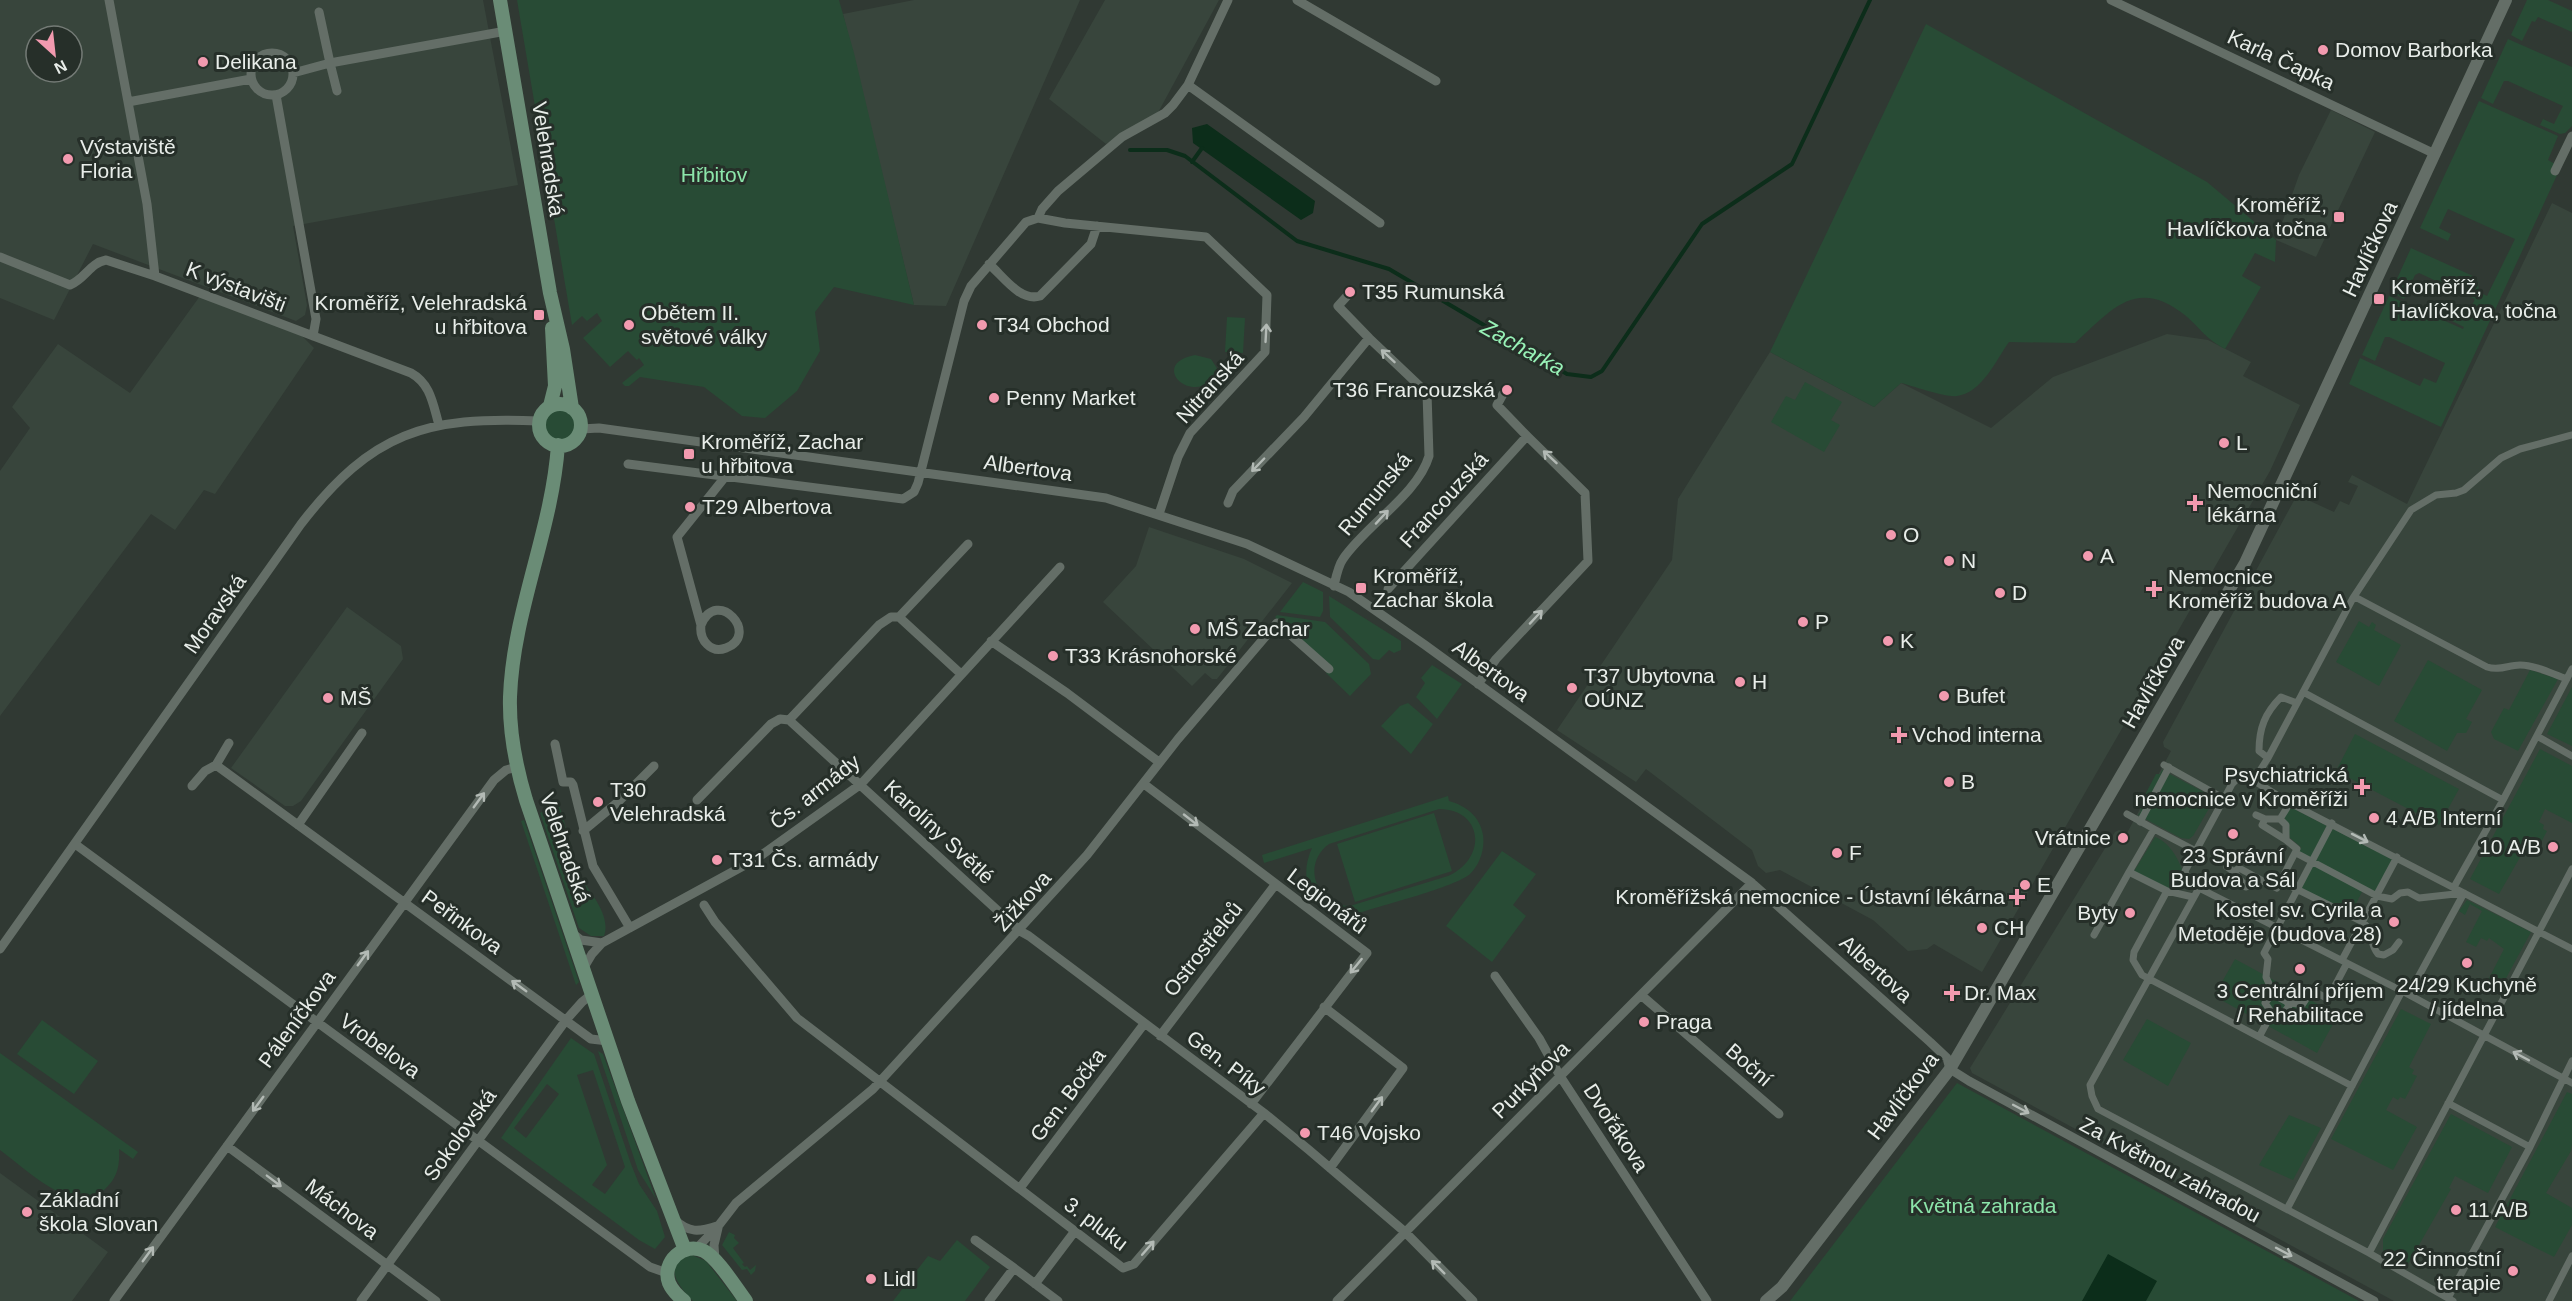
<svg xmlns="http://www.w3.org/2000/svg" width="2572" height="1301" viewBox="0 0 2572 1301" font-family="Arial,sans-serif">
<rect width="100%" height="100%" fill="#303933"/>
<path fill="#38453c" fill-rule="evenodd" d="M0 0H483L518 185 293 226 307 305 305 315 296 321 93 244 54 320 0 298ZM36 36H72V72H36Z
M914 0H1080L946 306 914 305 843 14Z
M1105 0H1219L1154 120 1106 144 1049 99Z
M2331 110 2375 132 2316 257 2276 240 2299 175Z
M2552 203 2572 213V1301H2394L1972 1073 1970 1068 2115 832 2119 830 2127 833 2171 751 2164 747 2163 742 2297 495 2334 512 2340 501 2349 505 2358 486 2348 482 2352 475 2407 504Z
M200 296 301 335 314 348 215 494 204 490 175 530 151 514 0 716V471L30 428 12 407 58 344 130 393Z
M2167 334 2208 340 2251 362 2243 376 2300 405 2270 471 1982 972 1934 944 1927 949 1908 951 1873 920 1780 870 1766 873 1758 866 1752 850 1646 769 1636 782 1557 730 1672 560 1678 499 1770 352 1874 407 1901 383 1991 428 2053 377Z
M1149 527 1244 559 1292 583 1217 679H1212L1205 673 1192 686 1103 602 1136 566Z
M347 607 401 646 403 659 301 801 293 806H285L231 768Z
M0 1173 108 1252 72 1301H0Z"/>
<path fill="#284b35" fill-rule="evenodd" d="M517 0H839L854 53 914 305 834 287 815 312 820 351 797 391 765 418 742 416 704 387 640 377 629 386H625L622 383 644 365 639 358 637 360 628 351 610 367 583 338 602 321 597 313 587 321 582 316 572 325Z
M2527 0H2548L2572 11V32L2538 17 2535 22 2532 21 2522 41 2511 35Z
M1926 24 2207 182 2276 240 2275 262 2255 253 2242 276 2261 287 2225 349C2205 338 2202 330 2186 316 2137 276 2112 309 2075 343L2009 342C1996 360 1982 393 1957 396 1947 398 1913 386 1901 383L1874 407 1770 352Z
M2508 39 2572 67V126L2565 133 2560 134 2540 125 2543 119 2554 124 2563 106 2508 81H2504L2493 104 2481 98Z
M2479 101 2558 136 2548 160 2555 164 2558 173 2441 427 2349 384 2360 358 2420 386 2424 378 2436 383 2445 363 2389 337H2385L2375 361 2362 355 2389 296 2463 329 2464 327 2450 320 2453 314 2466 319 2475 299 2419 273 2415 275 2404 299 2391 292 2411 248 2473 276 2478 281 2479 292 2487 296 2515 239 2448 209 2439 228 2451 234 2448 241 2420 228Z
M1227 317 1245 318 1243 353 1225 352Z
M1195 355 1211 359 1218 370 1217 378C1187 405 1150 363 1195 355Z
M1805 382 1842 402 1831 420 1840 425 1824 452 1771 422 1786 396 1795 400Z
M545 425a15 15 0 1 1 30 0a15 15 0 1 1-30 0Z
M1303 582 1323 592V611L1320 617 1280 612Z
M1329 596 1401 641V650L1394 653 1389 650 1379 660 1373 659 1330 617Z
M1277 615 1325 622 1369 664 1371 674 1350 696 1326 673 1329 669 1275 617Z
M2359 621 2369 627 2372 622 2376 625 2374 630 2401 645 2379 686 2336 662Z
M2428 660 2482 690 2466 719 2472 722 2466 733H2457L2447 751 2394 721Z
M1432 665 1462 684 1437 719 1416 697 1425 683 1421 678Z
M2530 670 2558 679 2518 751 2494 739 2491 732 2504 708 2509 710Z
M2572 687V746L2547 734Z
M1408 703 1433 724 1411 754 1381 726 1400 706Z
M2355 734 2459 789 2439 825 2336 771Z
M2540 749 2572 766V823L2545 809 2539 822 2544 825 2543 829 2547 831 2535 854 2531 851 2528 855 2523 852 2499 894 2470 879Z
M2162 770 2215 798 2193 836 2189 839 2181 838 2138 815 2141 811 2139 806 2156 774H2160Z
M1448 796 1449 801C1466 806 1480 816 1483 835 1485 849 1480 864 1470 874 1455 887 1383 905 1359 913 1317 919 1295 885 1312 848L1264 863 1262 855ZM1439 809C1483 809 1488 858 1448 876L1350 906C1316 906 1301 864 1329 844Z
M558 803C568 824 567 851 578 872 587 890 612 914 604 936H591L579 928 540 813Z
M2290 807 2329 827 2312 860 2298 853 2301 847 2290 838 2284 817Z
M1434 813 1452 871 1355 902 1337 844Z
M524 820 579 982 576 985 521 821Z
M2331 828 2394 860 2376 894 2314 861Z
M2155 837C2171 843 2180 861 2185 878L2173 890 2133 873Z
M1502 851 1536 874 1513 905 1526 916 1492 962 1446 926Z
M2312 863 2363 890 2350 915 2299 889Z
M2467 900 2531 932 2498 993 2484 988 2504 949 2489 938 2487 941 2481 938 2476 947 2466 942 2482 911 2470 904 2465 915 2459 911Z
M2235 959 2338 1015 2317 1053 2214 996Z
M2401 1009 2431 1024 2409 1067 2414 1070 2412 1074 2417 1076 2405 1099 2400 1097 2398 1100 2393 1097 2386 1110 2417 1127 2393 1170 2331 1139Z
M2147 1019 2191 1043 2168 1086 2123 1060Z
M42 1020 98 1061 74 1094 17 1054Z
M571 1038 594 1054 631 1164 639 1184 657 1211 665 1237 655 1249 639 1240 501 1138ZM593 1070 625 1167 605 1194 592 1185 607 1165 577 1075ZM547 1084 559 1094 526 1138 514 1128Z
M598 1051 603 1054 656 1199 638 1170Z
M0 1053 138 1152 133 1159 119 1149C120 1167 117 1178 104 1190 74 1218 25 1168 0 1150Z
M1957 1083 2359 1301H1790Z
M2567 1092 2572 1094V1144L2571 1151 2546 1193 2572 1208V1225L2554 1257 2495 1227Z
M2451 1114 2512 1147 2488 1193 2455 1176 2449 1188 2451 1189 2407 1266 2383 1252V1239Z
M2289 1115 2321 1128 2293 1180 2259 1165Z
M729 1232 735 1235 734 1238 739 1243 733 1248 744 1263 742 1264 745 1267 747 1266 750 1270 756 1265 755 1271 751 1275 747 1269 742 1270 722 1245Z
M957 1240 990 1267 965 1301H893L928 1256 940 1261Z
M692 1255 706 1261 737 1301H693C680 1288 659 1263 692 1255Z"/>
<path fill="#0c2d1a" d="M1207 124 1315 201 1313 213 1301 220 1193 143 1192 128Z
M2108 1254 2157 1281 2146 1301H2082Z"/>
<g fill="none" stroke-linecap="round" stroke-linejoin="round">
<path stroke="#0c2d1a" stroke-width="4" d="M1130 150H1167L1185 156 1297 241 1389 269 1567 374 1591 377 1602 371 1702 224 1792 164 1870 0
M1192 162 1202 148"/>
<path stroke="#646e67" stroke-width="7" d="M2355 597 2487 667C2500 671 2508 665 2520 665 2536 665 2552 674 2567 679
M2303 692 2503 800 2572 669
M2537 736 2572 756
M2268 758 2259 751C2259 728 2265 713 2281 697L2297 703
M2164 765 2223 798
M2254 780 2268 758 2353 598 2411 510 2436 495 2456 493 2464 490 2501 458 2520 449 2572 435
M2127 814 2154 829
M2256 815 2265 819H2280L2290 803
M2265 819 2262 825 2286 840
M2140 822 2169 767
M2296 853 2377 896 2392 899 2400 893 2408 892 2419 898 2464 893
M2227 867 2234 872 2246 887 2263 881 2277 888 2297 849 2286 840V825L2280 819
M2129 872 2154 829 2196 851
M2234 872 2239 868 2263 881
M2278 880 2363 922C2376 935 2368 942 2378 954L2384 955 2393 950 2399 942
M2454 887 2503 800
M2199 888 2090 1085 2092 1096 2098 1109 2369 1253 2453 1301
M2193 897 2167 891 2134 952 2133 960 2142 975 2352 1086
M2094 935 2129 872 2167 891
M2572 949 2290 803 2248 777 2240 776 2232 784 2185 871 2188 880 2199 888 2402 991 2572 1083
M2342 960 2397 857
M2409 994 2464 893
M2274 995 2266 977 2268 959 2264 953 2332 823
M2287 1002 2302 1005 2312 990 2328 999 2347 963
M2259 1037 2272 1013 2282 1015 2289 1006 2287 1002 2274 995 2269 998 2265 1003 2272 1013
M2448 1103 2530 1147
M2287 1209 2402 991
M2369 1253 2572 869
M2448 1298 2530 1147 2572 1061
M2549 1301 2572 1256"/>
<path stroke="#646e67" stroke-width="9" d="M109 0 128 102 251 79
M1297 0 1436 81
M2111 0 2435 154
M319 12 330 63 506 31
M251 74a21 21 0 1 1 42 0a21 21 0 1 1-42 0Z
M293 73 330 63 337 91
M1188 85 1380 223
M276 95 316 319 313 336
M128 102 147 204 155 276 411 373C431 384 433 405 439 425
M2555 171 2572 136
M1038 218 1042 209 1058 191 1122 137 1165 113 1173 105 1188 85 1228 0
M0 257 70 285C85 279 90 263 106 260L155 276
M989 264C1003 276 1020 302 1040 296L1091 244 1097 226
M1347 296 1338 306 1369 338
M1503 394 1497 405 1527 436
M581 429 599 428 1106 498 1247 544 1349 592 1425 645 1752 883 1930 1042 1947 1058 1950 1069 1969 1081 2374 1301
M628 464 903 499 914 492 918 483 964 301 971 286 1026 222 1038 218 1065 223 1206 237 1267 295 1265 352 1190 433 1178 457 1159 514
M1228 503 1233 491 1304 417 1369 338 1427 393 1429 456C1418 494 1365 526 1343 559 1338 566 1336 577 1334 586
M1388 589 1527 436 1585 493 1588 561 1496 659 1478 684
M899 617 961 674
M701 625C717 586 761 635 726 648 711 654 699 640 701 625L677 537 725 477
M991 641 1067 693 1159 762
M789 720 1020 931 1029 936 1264 1113 1309 1150 1405 1232 1473 1301
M555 744 563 782H571L573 785 593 866 630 928
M216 765 591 1039 608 1041
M1144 784 1367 953 1251 1104
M192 786 205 771 216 765 229 743
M697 800 771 724 780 719 789 720 879 625 891 617H899L968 544
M298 825 362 733
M583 831 618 802 654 766
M75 844 650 1267 667 1273
M704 905 715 922 797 1018 1123 1268 1134 1264 1264 1113
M572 933 581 940 602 943
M0 949 301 524C372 432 426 416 539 421
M583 969 592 954 602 943 756 859 861 784 1060 567
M1495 976 1539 1038 1560 1076 1707 1301
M1641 995 1779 1114
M1324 1007 1403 1068 1330 1168
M1160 1036 1275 885
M227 1146 436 1301
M1020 1188 1144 1024
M675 1220C689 1233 699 1232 717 1226
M975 1240 1014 1268
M696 1249 719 1225 736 1203 873 1089 1087 855 1178 739 1277 623 1329 669
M715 1261 714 1245 718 1228
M1035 1284 1075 1231
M114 1301 494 780 506 770 517 767
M361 1301 566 1020 582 1002 592 994
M989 1301 1014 1268 1058 1301
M1337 1301 1752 883"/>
<path stroke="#646e67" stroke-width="12" d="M1766 1301 1782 1287 1950 1069 2245 563 2506 0"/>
<path stroke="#6a8c76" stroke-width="14" d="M500 0 550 293 563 349 572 408
M539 425a21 21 0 1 1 42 0a21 21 0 1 1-42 0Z
M550 406 555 386 552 328
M558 445C552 531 513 611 510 697 509 732 516 767 526 800L628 1101 685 1250
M684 1301C678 1296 672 1290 669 1283 661 1262 684 1241 704 1251 718 1258 736 1288 746 1301"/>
</g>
<defs><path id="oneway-shaft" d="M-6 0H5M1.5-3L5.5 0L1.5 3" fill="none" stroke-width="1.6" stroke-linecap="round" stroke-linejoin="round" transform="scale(1.5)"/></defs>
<g stroke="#b3bab5">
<use href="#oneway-shaft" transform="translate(1266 333) rotate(-87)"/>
<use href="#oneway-shaft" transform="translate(1388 356) rotate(-137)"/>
<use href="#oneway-shaft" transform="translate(1550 457) rotate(-137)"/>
<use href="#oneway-shaft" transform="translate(1258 465) rotate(134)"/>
<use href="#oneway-shaft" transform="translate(1382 517) rotate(-47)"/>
<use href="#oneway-shaft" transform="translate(1536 617) rotate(-47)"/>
<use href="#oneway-shaft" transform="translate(479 800) rotate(-54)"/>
<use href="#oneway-shaft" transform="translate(1191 820) rotate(38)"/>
<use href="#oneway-shaft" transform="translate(2360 838) rotate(27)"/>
<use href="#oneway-shaft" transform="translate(363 958) rotate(-54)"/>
<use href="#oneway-shaft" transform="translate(1356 966) rotate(129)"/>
<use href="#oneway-shaft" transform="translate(519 986) rotate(-144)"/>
<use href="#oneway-shaft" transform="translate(2521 1056) rotate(-152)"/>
<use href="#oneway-shaft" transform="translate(258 1104) rotate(126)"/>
<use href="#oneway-shaft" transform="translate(1377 1104) rotate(-54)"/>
<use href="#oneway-shaft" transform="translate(2021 1109) rotate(28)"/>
<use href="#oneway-shaft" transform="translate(274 1181) rotate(37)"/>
<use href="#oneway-shaft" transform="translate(1148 1248) rotate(-49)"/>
<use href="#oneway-shaft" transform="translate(2284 1252) rotate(28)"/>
<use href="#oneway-shaft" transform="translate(148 1254) rotate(-54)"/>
<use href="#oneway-shaft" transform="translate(1438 1267) rotate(-135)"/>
</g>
<g fill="#f29aaf" stroke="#262f29" stroke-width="2">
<circle cx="2323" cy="50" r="6"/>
<circle cx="203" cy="62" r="6"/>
<circle cx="68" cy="159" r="6"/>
<rect x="2333" y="211" width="12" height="12" rx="3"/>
<circle cx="1350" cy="292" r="6"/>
<rect x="2373" y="293" width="12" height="12" rx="3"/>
<rect x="533" y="309" width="12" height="12" rx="3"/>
<circle cx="629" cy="325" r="6"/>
<circle cx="982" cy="325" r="6"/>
<circle cx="1507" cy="390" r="6"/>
<circle cx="994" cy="398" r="6"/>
<circle cx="2224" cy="443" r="6"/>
<rect x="683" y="448" width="12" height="12" rx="3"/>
<path d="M2192 494h6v6h6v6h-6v6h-6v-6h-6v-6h6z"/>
<circle cx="690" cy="507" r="6"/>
<circle cx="1891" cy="535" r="6"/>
<circle cx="2088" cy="556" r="6"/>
<circle cx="1949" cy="561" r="6"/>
<rect x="1355" y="582" width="12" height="12" rx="3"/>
<path d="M2151 580h6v6h6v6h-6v6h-6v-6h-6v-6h6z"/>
<circle cx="2000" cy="593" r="6"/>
<circle cx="1803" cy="622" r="6"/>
<circle cx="1195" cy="629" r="6"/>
<circle cx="1888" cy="641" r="6"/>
<circle cx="1053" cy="656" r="6"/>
<circle cx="1740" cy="682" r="6"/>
<circle cx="1572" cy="688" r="6"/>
<circle cx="1944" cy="696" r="6"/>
<circle cx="328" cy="698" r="6"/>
<path d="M1896 726h6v6h6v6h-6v6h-6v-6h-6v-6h6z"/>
<circle cx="1949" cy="782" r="6"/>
<path d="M2359 778h6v6h6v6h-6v6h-6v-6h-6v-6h6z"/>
<circle cx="598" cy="802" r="6"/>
<circle cx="2374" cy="818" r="6"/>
<circle cx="2233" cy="834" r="6"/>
<circle cx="2123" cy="838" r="6"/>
<circle cx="2553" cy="847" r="6"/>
<circle cx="1837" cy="853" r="6"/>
<circle cx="717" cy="860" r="6"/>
<circle cx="2025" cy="885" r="6"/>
<path d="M2014 888h6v6h6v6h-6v6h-6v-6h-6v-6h6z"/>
<circle cx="2130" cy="913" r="6"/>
<circle cx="2394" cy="922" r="6"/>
<circle cx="1982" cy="928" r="6"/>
<circle cx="2467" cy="963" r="6"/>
<circle cx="2300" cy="969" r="6"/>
<path d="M1949 984h6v6h6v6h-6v6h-6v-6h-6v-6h6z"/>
<circle cx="1644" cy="1022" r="6"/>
<circle cx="1305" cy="1133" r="6"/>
<circle cx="2456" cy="1210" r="6"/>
<circle cx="27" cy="1212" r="6"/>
<circle cx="2513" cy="1271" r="6"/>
<circle cx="871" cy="1279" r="6"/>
</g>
<g text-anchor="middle" stroke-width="6" stroke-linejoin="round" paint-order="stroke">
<g font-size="21" fill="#e8ede9" stroke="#262f29" text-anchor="start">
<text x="2335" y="57">Domov Barborka</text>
<text x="215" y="69">Delikana</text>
<text x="80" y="154">Výstaviště<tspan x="80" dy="24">Floria</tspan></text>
<text x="2327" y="212" text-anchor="end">Kroměříž,<tspan x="2327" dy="24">Havlíčkova točna</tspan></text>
<text x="2391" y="294">Kroměříž,<tspan x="2391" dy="24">Havlíčkova, točna</tspan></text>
<text x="1362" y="299">T35 Rumunská</text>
<text x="527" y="310" text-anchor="end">Kroměříž, Velehradská<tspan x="527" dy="24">u hřbitova</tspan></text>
<text x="641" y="320">Obětem II.<tspan x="641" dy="24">světové války</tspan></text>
<text x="994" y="332">T34 Obchod</text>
<text x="1495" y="397" text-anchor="end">T36 Francouzská</text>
<text x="1006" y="405">Penny Market</text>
<text x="701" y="449">Kroměříž, Zachar<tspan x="701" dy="24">u hřbitova</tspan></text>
<text x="2236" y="450">L</text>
<text x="2207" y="498">Nemocniční<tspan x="2207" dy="24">lékárna</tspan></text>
<text x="702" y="514">T29 Albertova</text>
<text x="1903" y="542">O</text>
<text x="2100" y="563">A</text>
<text x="1961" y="568">N</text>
<text x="1373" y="583">Kroměříž,<tspan x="1373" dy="24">Zachar škola</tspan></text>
<text x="2168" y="584">Nemocnice<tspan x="2168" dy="24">Kroměříž budova A</tspan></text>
<text x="2012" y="600">D</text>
<text x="1815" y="629">P</text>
<text x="1207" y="636">MŠ Zachar</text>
<text x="1900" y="648">K</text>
<text x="1065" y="663">T33 Krásnohorské</text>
<text x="1584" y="683">T37 Ubytovna<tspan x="1584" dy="24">OÚNZ</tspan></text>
<text x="1752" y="689">H</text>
<text x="1956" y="703">Bufet</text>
<text x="340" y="705">MŠ</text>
<text x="1912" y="742">Vchod interna</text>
<text x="2348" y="782" text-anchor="end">Psychiatrická<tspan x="2348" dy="24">nemocnice v Kroměříži</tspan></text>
<text x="1961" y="789">B</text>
<text x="610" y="797">T30<tspan x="610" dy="24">Velehradská</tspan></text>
<text x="2386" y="825">4 A/B Interní</text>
<text x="2111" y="845" text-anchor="end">Vrátnice</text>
<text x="2541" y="854" text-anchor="end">10 A/B</text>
<text x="1849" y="860">F</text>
<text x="2233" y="863" text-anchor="middle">23 Správní<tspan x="2233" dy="24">Budova a Sál</tspan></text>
<text x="729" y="867">T31 Čs. armády</text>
<text x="2037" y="892">E</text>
<text x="2005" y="904" text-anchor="end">Kroměřížská nemocnice - Ústavní lékárna</text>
<text x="2382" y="917" text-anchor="end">Kostel sv. Cyrila a<tspan x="2382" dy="24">Metoděje (budova 28)</tspan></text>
<text x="2118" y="920" text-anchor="end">Byty</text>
<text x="1994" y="935">CH</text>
<text x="2467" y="992" text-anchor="middle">24/29 Kuchyně<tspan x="2467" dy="24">/ jídelna</tspan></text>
<text x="2300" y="998" text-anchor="middle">3 Centrální příjem<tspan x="2300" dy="24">/ Rehabilitace</tspan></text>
<text x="1964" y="1000">Dr. Max</text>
<text x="1656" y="1029">Praga</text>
<text x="1317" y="1140">T46 Vojsko</text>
<text x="39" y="1207">Základní<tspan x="39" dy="24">škola Slovan</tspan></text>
<text x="2468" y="1217">11 A/B</text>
<text x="2501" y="1266" text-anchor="end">22 Činnostní<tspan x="2501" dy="24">terapie</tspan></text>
<text x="883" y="1286">Lidl</text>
</g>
<g font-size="21" fill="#e8ede9" stroke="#262f29">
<text transform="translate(2281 60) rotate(25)" y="7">Karla Čapka</text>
<text transform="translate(548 159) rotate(81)" y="7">Velehradská</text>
<text transform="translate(2370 249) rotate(-65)" y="7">Havlíčkova</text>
<text transform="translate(236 287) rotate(21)" y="7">K výstavišti</text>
<text transform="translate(1210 387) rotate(-48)" y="7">Nitranská</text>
<text transform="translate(1028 468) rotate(8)" y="7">Albertova</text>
<text transform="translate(1375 494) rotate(-50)" y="7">Rumunská</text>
<text transform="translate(1444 500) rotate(-48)" y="7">Francouzská</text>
<text transform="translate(215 614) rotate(-55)" y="7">Moravská</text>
<text transform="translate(1491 671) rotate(36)" y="7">Albertova</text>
<text transform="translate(2153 682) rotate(-60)" y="7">Havlíčkova</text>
<text transform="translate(815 792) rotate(-38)" y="7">Čs. armády</text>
<text transform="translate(939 832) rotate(43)" y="7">Karolíny Světlé</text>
<text transform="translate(565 848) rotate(71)" y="7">Velehradská</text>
<text transform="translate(1023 901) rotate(-48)" y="7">Žižkova</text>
<text transform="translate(1327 901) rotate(37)" y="7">Legionářů</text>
<text transform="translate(462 922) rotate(36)" y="7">Peřinkova</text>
<text transform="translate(1203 949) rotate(-52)" y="7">Ostrostřelců</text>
<text transform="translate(1876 969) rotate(42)" y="7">Albertova</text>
<text transform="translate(297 1019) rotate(-54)" y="7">Páleníčkova</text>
<text transform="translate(380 1046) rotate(36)" y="7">Vrobelova</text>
<text transform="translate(1226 1063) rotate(37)" y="7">Gen. Píky</text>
<text transform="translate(1749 1065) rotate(41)" y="7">Boční</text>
<text transform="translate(1531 1080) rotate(-45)" y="7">Purkyňova</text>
<text transform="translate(1068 1095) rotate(-53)" y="7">Gen. Bočka</text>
<text transform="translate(1903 1096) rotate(-53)" y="7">Havlíčkova</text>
<text transform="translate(1616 1128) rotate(57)" y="7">Dvořákova</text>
<text transform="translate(460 1135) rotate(-54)" y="7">Sokolovská</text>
<text transform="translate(2170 1170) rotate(28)" y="7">Za Květnou zahradou</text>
<text transform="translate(342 1209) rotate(37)" y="7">Máchova</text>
<text transform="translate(1096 1224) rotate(37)" y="7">3. pluku</text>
</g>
<g font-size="21" fill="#8ce5aa" stroke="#262f29">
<text x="714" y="182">Hřbitov</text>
<text x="1983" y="1213">Květná zahrada</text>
</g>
<g font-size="22" font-style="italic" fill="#98f2b7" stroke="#262f29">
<text transform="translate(1523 347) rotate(29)" y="8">Zacharka</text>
</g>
</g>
<g transform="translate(54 54) rotate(153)"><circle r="28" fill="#262f29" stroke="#747b76" stroke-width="1.5"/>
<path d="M0-4.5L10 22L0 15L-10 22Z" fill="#f29aaf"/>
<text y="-9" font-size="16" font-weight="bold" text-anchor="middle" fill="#e8ede9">N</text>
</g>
</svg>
